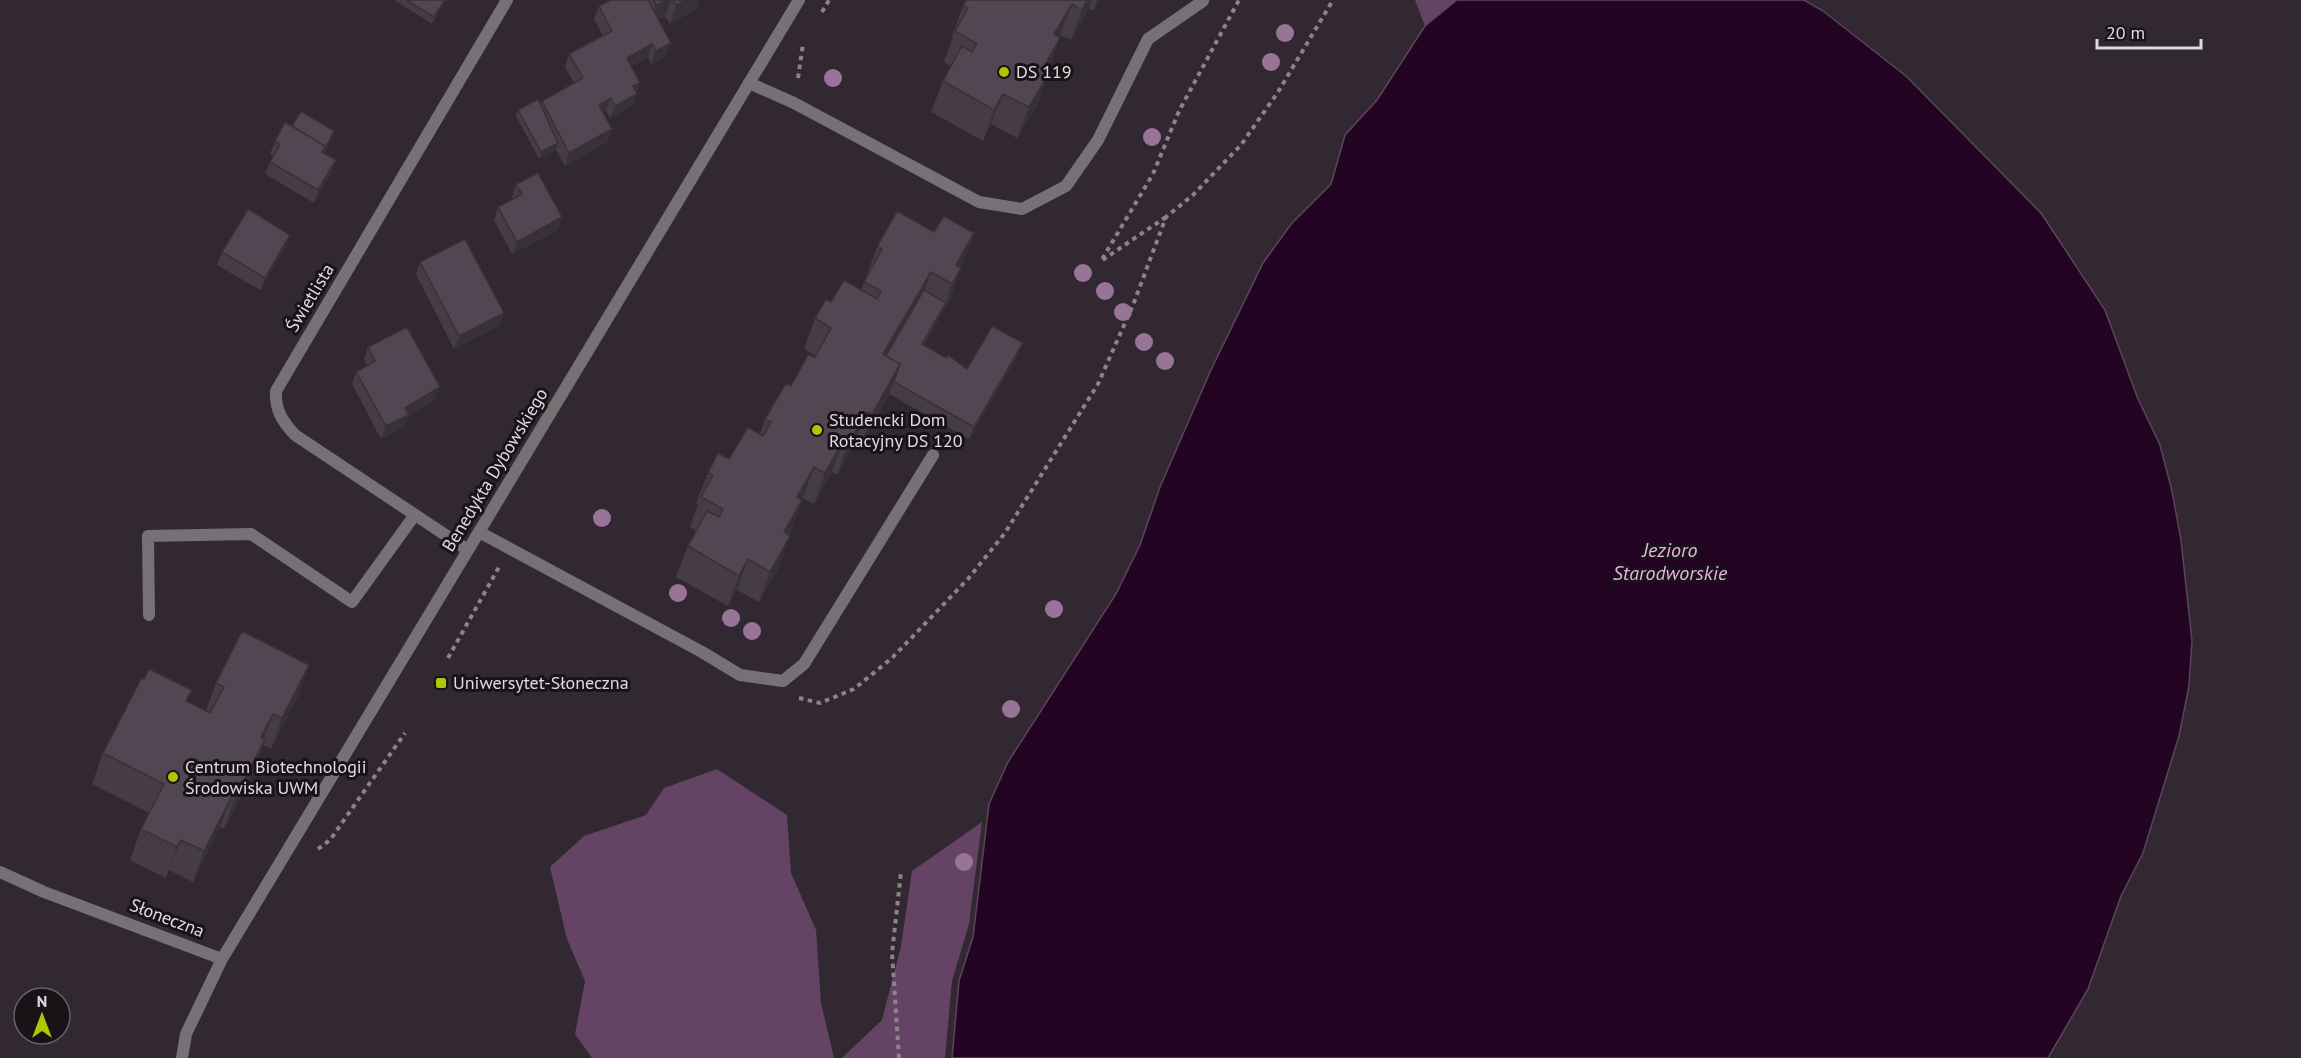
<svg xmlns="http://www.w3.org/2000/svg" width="2301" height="1058" viewBox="0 0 2301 1058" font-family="'PT Sans',sans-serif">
<rect width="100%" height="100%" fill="#322832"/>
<path fill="#654364" d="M1415 0H1458L1425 26Z
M717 769 787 815 791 873 816 930 821 1003 834 1058H592L575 1034 585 981 567 939 550 867 584 836 646 815 664 788Z
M982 822 969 924 952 981 945 1058H842L882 1020 901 946 912 871Z"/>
<path fill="#230523" stroke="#5c455b" stroke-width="1.5" d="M1457 0H1804L1823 11 1906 76 2041 213 2105 310 2138 399 2160 445 2172 491 2181 540 2192 641 2189 686 2179 736 2143 853 2121 896 2088 989 2048 1058H952L959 981 973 937 989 804 1008 762 1116 594 1140 545 1160 487 1210 372 1263 263 1292 223 1331 184 1345 135 1377 100 1425 26Z"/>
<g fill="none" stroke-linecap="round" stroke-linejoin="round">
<path stroke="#8c838b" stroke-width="4" stroke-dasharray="4.5 4.5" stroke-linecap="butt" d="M822 12 829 0
M798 78 803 44
M1166 217 1101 261 1153 174 1179 111 1239 0
M448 658 499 567
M799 698 820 703 854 689 892 658 968 579 1005 533 1098 384 1133 305 1166 217 1193 195 1241 145 1278 92 1333 0
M318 849 330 840 405 733
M899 1058 892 953 901 872"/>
<path stroke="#777176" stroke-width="12" d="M749 83 794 103 979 202 1022 209 1066 186 1098 140 1148 39 1203 1
M479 532 702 652 740 675 783 681 804 664 933 455
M149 615 148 536 251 534 352 602 414 516"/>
<path stroke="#777176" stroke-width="12" d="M468 550 295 435C282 421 275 410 276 391L507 0
M0 872 44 892 222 959
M182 1058 186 1034 222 959 799 0"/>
</g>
<g fill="#987498">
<circle cx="1285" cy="33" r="9"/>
<circle cx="1271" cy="62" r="9"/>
<circle cx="833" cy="78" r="9"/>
<circle cx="1152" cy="137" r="9"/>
<circle cx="1083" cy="273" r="9"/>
<circle cx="1105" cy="291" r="9"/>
<circle cx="1123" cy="312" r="9"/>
<circle cx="1144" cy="342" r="9"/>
<circle cx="1165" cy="361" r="9"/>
<circle cx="602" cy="518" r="9"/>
<circle cx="678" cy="593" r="9"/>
<circle cx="1054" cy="609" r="9"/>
<circle cx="731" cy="618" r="9"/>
<circle cx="752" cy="631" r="9"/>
<circle cx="1011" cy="709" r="9"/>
<circle cx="964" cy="862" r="9"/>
</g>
<path fill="#463c46" d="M394 0H446L432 24Z
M611 0H699L696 9 670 24 665 16 659 19 666 55 651 64 648 57 631 66 640 83 632 106 610 118 606 111 603 113 612 129 607 142 565 166 556 150 539 159 516 116 518 110 540 105 542 101 574 83 565 67 569 54 603 36 594 19 599 6Z
M966 0H1099L1093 11 1089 9 1071 40 1060 35 1049 69 1047 73 1048 74 1037 105 1017 138 991 124 983 141 931 112 943 81 951 66 944 62 953 37 952 36 963 6Z
M292 126 332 137 324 153 336 160 331 173 314 203 265 174 270 162 273 156 270 154 275 141Z
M516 184 562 217 558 230 512 254 494 220 498 207 513 199 512 197Z
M934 232 974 233 960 268H961L950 299 924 345 967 369 1018 355 969 439 889 394 861 445 855 442 837 475 832 472 814 504 803 498 791 531 789 535 779 567 759 602 737 590 728 606 676 577 688 546 696 531 690 527 698 504 696 503 708 473 729 459 760 434 765 419 815 357 816 356 804 349 815 318 861 290 866 278V277L877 247Z
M290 235 286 247 260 290 217 265 222 252Z
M420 262 504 313 499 326 454 349 416 274Z
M368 347 435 400 408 417 404 427 381 439 352 384 356 372 367 366 364 360Z
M309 665 298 696 271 749 263 745 254 770 224 829 220 827 193 882 169 870 166 878 130 860 141 829 149 813 92 784 103 753 144 679 206 711 216 683Z"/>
<path fill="#393139" d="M445 0H446L432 24 434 17Z
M667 0H671L665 16 650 24 656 5Z
M686 0H699L696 9 670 24 676 5Z
M1087 0H1092L1089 9 1071 40 1082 10Z
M1097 0H1099L1093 11Z
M1072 4 1060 35 1043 65 1054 34Z
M1060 38 1049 69 1031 101 1042 70Z
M671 43 666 55 651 64 656 51Z
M652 44 648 57 622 71 627 58Z
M1048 74 1037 105 1017 138 1029 107Z
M640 83 632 106 610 118 615 106 633 86Z
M1003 94 991 124 983 141 994 110Z
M611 98 606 111 595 118 599 105Z
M612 129 607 142 565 166 569 153Z
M334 131 332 137 317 164 322 152Z
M558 143 556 150 539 159 541 152Z
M336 160 331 173 314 203 318 190Z
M562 217 558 230 512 254 517 242Z
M974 233 963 263 951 284 956 265Z
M290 235 286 247 260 290 265 278Z
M961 268 950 299 917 357 922 344 946 303 952 284Z
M931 272 920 303 879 373 883 354Z
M504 313 499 326 454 349 459 336Z
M1023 343 1018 355 969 439 974 427Z
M900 364 889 395 861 445 872 414Z
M440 387 435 400 408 417 404 427 381 439 386 426 405 408Z
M867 412 855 442 837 475 848 444Z
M843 441 832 472 814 504 825 473Z
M814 467 803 498 786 528 797 497Z
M802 500 791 531 773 563 784 532Z
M790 536 779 567 759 602 770 572Z
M748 559 737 590 728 606 739 576Z
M309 665 298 696 271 749 282 718Z
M273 714 262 744 261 737Z
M265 739 254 770 224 829 235 798Z
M232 796 220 827 193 882 204 851Z
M181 840 169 870 166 878 177 847Z"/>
<path fill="#514651" stroke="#393139" stroke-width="1.5" d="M406 0H445L434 17Z
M611 0H648L671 43 656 51 652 44 627 58 640 83 633 86 637 94 615 106 611 98 599 105 612 129 569 153 542 101 583 78 569 54 612 31 599 6Z
M654 0H667L656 5Z
M673 0H686L676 5Z
M966 0H1087L1082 10 1072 4 1054 34 1060 38 1042 70 1048 74 1029 107 1003 94 994 110 943 81 962 46 972 52 977 44 955 31 968 8 963 6Z
M538 99 558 143 541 152 518 110Z
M301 111 334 131 323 152 325 146 292 126Z
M285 122 325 146 322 152 336 160 318 190 270 162 280 144 275 141Z
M538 173 562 217 517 242 498 207 522 194 516 184Z
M248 209 290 235 265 278 222 252Z
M897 211 934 232 944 216 974 233 956 265 961 268 952 284 931 272 883 354 900 364 872 414 867 412 848 444 843 441 825 473 814 467 797 497 802 500 784 532 790 536 770 572 748 559 739 576 688 546 707 511 719 517 723 509 701 497 713 475 708 473 718 453 729 459 748 427 763 436 771 422 765 419 786 383 791 386 808 355 815 357 831 328 815 318 826 299 831 302 844 280 877 299 881 291 864 282 882 249 877 247Z
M465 239 504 313 459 336 420 262Z
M924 290 946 303 922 344 946 358 948 355 967 369 992 326 1023 343 974 427 894 382 900 364 886 356Z
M407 327 440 387 405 408 409 415 386 426 356 372 375 361 368 347Z
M242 631 309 665 282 718 273 714 261 737 265 739 235 798 232 796 204 851 181 840 177 847 141 829 164 784 103 753 142 677 144 679 149 669 192 690 186 701 210 713 224 687 216 683Z"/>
<g fill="#b0c503" stroke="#171317" stroke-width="2">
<circle cx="1004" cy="72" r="6"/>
<circle cx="817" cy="430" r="6"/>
<rect x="435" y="677" width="12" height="12" rx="3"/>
<circle cx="173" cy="777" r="6"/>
</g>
<g text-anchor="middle" stroke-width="6" stroke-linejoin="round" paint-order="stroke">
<g font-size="18" fill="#e0d9df" stroke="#171317" text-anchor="start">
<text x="1016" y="78">DS 119</text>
<text x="829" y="426">Studencki Dom<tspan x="829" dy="21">Rotacyjny DS 120</tspan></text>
<text x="453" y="689">Uniwersytet-Słoneczna</text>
<text x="185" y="773">Centrum Biotechnologii<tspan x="185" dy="21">Środowiska UWM</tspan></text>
</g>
<g font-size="18" fill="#e0d9df" stroke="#171317">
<text transform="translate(310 298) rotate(-59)" y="6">Świetlista</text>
<text transform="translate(495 470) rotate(-59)" y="6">Benedykta Dybowskiego</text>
<text transform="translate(167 918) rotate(21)" y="6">Słoneczna</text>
</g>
<g font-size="20" font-style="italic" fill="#ebb1e9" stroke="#171317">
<text x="1670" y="557">Jezioro<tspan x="1670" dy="23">Starodworskie</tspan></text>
</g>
</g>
<g transform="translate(42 1016)"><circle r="28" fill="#171317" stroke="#676267" stroke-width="1.5"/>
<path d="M0-4.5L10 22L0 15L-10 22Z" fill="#b0c503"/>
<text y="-9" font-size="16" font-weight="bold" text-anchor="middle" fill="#e0d9df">N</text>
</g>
<path d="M2097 39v9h104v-9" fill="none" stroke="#e0d9df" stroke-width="3"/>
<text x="2106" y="39" font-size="18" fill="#e0d9df" stroke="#171317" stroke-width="4.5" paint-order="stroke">20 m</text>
</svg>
